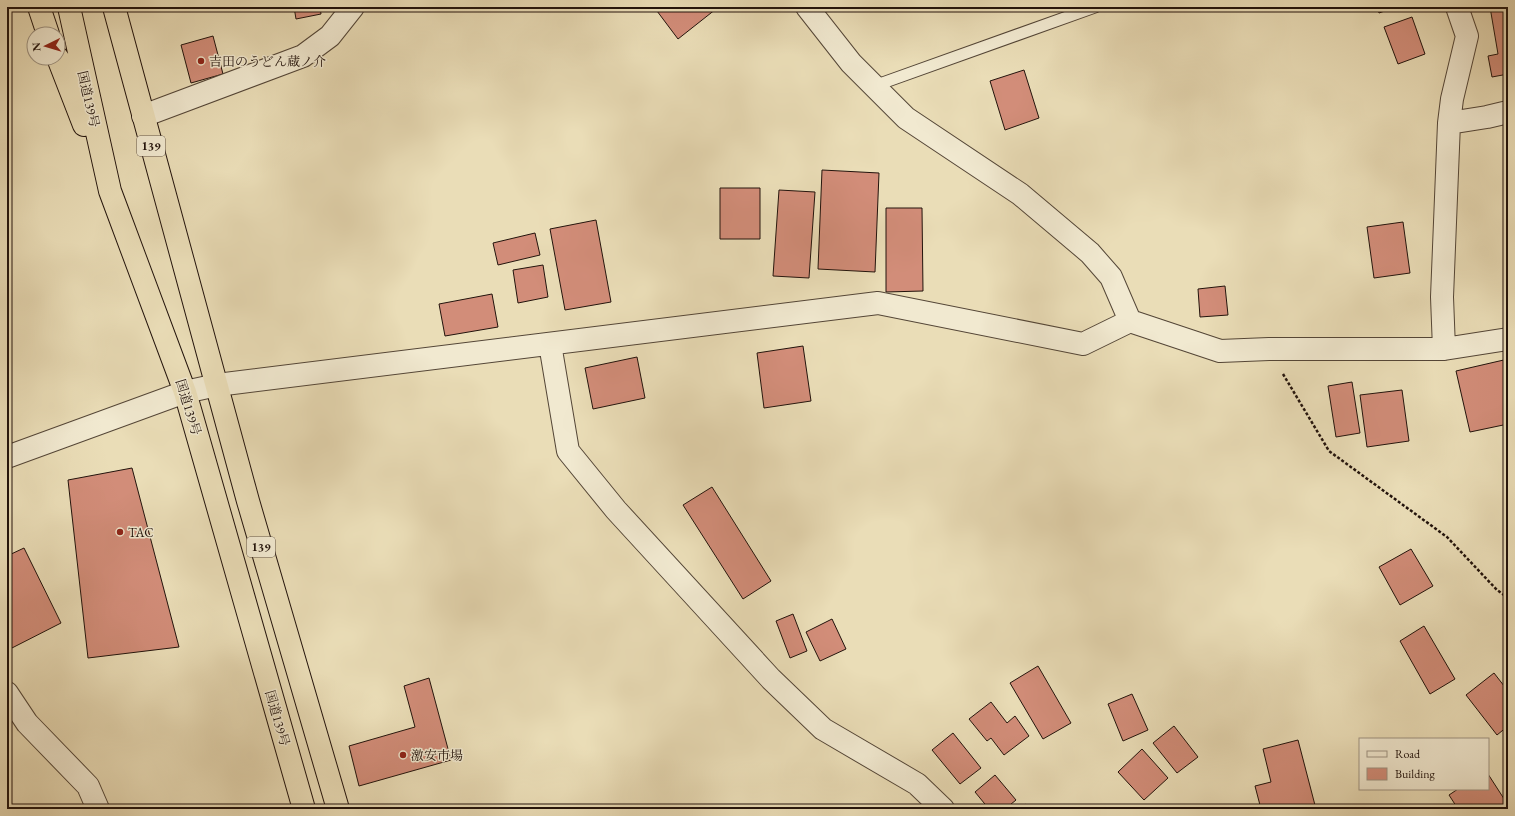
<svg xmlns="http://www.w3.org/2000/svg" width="1515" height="816" viewBox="0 0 1515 816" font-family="'EB Garamond','Noto Serif JP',serif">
<rect width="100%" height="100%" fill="#eaddb7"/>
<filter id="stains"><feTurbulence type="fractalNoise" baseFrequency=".005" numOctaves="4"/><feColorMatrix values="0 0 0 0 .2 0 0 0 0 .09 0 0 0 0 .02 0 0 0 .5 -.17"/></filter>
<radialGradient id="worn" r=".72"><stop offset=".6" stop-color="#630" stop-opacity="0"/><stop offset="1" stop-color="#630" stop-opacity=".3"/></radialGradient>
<path fill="#d28d79" stroke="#22130c" d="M294 7H320L321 14 296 19Z
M654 7H715L716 9 678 39Z
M1377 7H1396L1379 13Z
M1490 7H1508V74L1492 77 1488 56 1498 54Z
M1412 17 1425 54 1398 64 1384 27Z
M213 36 223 74 191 83 181 45Z
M1024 70 1039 118 1005 130 990 81Z
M822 170 879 173 875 272 818 269Z
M720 188H760V239H720Z
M779 190 815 192 809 278 773 276Z
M886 208H922L923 291 886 292Z
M596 220 611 302 565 310 550 229Z
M1403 222 1410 273 1374 278 1367 227Z
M535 233 540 255 498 265 493 243Z
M543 265 548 297 518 303 513 270Z
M1225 286 1228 315 1200 317 1198 289Z
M492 294 498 327 445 336 439 304Z
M803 346 811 401 764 408 757 353Z
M637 357 645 398 593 409 585 368Z
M1508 359V424L1470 432 1456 371Z
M1352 382 1360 433 1336 437 1328 386Z
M1402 390 1409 441 1367 447 1360 395Z
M132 468 179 647 88 658 68 480Z
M712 487 771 581 743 599 683 505Z
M24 548 61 623 8 650 7 647V556Z
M1411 549 1433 586 1400 605 1379 567Z
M793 614 807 651 790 658 776 621Z
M832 619 846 649 820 661 806 632Z
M1424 626 1455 679 1430 694 1400 641Z
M1038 666 1071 723 1043 739 1010 683Z
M1494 673 1508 691V726L1497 735 1466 695Z
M429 678 451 760 359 786 349 746 415 727 404 686Z
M1132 694 1148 730 1123 741 1108 704Z
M991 702 1007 723 1015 716 1029 736 1004 755 991 738 987 741 969 719Z
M1174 726 1198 757 1177 773 1153 743Z
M953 733 981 768 960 784 932 750Z
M1298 740 1316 809H1261L1255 786 1271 782 1263 749Z
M1142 749 1168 778 1144 800 1118 772Z
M1488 774 1508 805V808L1458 809 1449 795 1458 789H1488Z
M995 775 1016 800 1005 809H989L975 792Z
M1026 804 1030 809H1020Z"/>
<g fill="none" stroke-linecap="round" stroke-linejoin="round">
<g stroke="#544637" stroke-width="13">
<path id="service" d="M874 86 1095 7"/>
</g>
<g stroke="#544637" stroke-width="24">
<path id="minor" d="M807 7 851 63 906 118 1020 194 1090 253 1111 277 1130 321
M143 116 303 56 330 36 353 7
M1449 123 1487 117 1508 112
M550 344 568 451 616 510 771 679 823 729 917 784 943 809
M1444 349 1442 297 1449 123 1452 99 1467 36 1457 7
M7 457 185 392 217 385 878 303 1083 344 1130 321 1220 351 1269 349H1444L1508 339
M7 693 27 723 88 786 98 809"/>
</g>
<g stroke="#22130c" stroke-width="24">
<path id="trunk" d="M39 7 48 34
M69 7 110 191 185 392 304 809
M114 7 248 501 338 809
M58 58 84 125"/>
</g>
<path stroke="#22130c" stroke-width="2.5" stroke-dasharray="3 2" stroke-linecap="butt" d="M1283 374 1329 451 1447 537 1497 590 1508 598"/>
<use href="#service" stroke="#f1e9d0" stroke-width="11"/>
<use href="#minor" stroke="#f1e9d0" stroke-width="22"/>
<use href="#trunk" stroke="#eaddb7" stroke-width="22"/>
</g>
<g fill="#8f2418" stroke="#f1e9d0" stroke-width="1.5">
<circle cx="201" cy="61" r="4"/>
<circle cx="120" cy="532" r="4"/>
<circle cx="403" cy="755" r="4"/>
</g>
<g text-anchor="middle" stroke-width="3" stroke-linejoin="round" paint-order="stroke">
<g fill="#f1e9d0" stroke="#605347" stroke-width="1">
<rect x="137" y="136" width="28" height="20" rx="3"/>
<rect x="247" y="537" width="28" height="20" rx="3"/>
</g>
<g font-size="12" font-weight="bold" fill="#22130c">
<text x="151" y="150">139</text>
<text x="261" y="551">139</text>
</g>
<g font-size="13" fill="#22130c" stroke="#f1e9d0" text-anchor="start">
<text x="209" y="66">吉田のうどん蔵ノ介</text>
<text x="128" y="537">TAC</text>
<text x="411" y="760">激安市場</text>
</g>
<g font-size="13" fill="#22130c" stroke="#f1e9d0">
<text transform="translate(89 99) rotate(77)" y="5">国道139号</text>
<text transform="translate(189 407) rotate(73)" y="5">国道139号</text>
<text transform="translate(278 718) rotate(74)" y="5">国道139号</text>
</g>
</g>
<rect width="1515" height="816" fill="none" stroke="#eaddb7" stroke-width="24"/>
<rect x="8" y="8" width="1499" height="800" fill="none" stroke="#22130c" stroke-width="2"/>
<rect x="12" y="12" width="1491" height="792" fill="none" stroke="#22130c"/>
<rect x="1359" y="738" width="130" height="52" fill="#f1e9d0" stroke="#9e9382"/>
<rect x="1367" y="751" width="20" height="6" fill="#f1e9d0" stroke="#9e9382"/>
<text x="1395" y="758" font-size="12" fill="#22130c">Road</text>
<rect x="1367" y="768" width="20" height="12" fill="#d28d79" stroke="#9e9382"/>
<text x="1395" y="778" font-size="12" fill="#22130c">Building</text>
<g transform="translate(46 46) rotate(265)"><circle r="19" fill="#f1e9d0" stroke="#9e9382"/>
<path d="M0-3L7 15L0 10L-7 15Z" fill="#8f2418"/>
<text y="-6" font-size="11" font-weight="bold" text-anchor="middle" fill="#22130c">N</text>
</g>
<rect width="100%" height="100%" filter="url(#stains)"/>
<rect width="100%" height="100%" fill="url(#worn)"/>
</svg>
